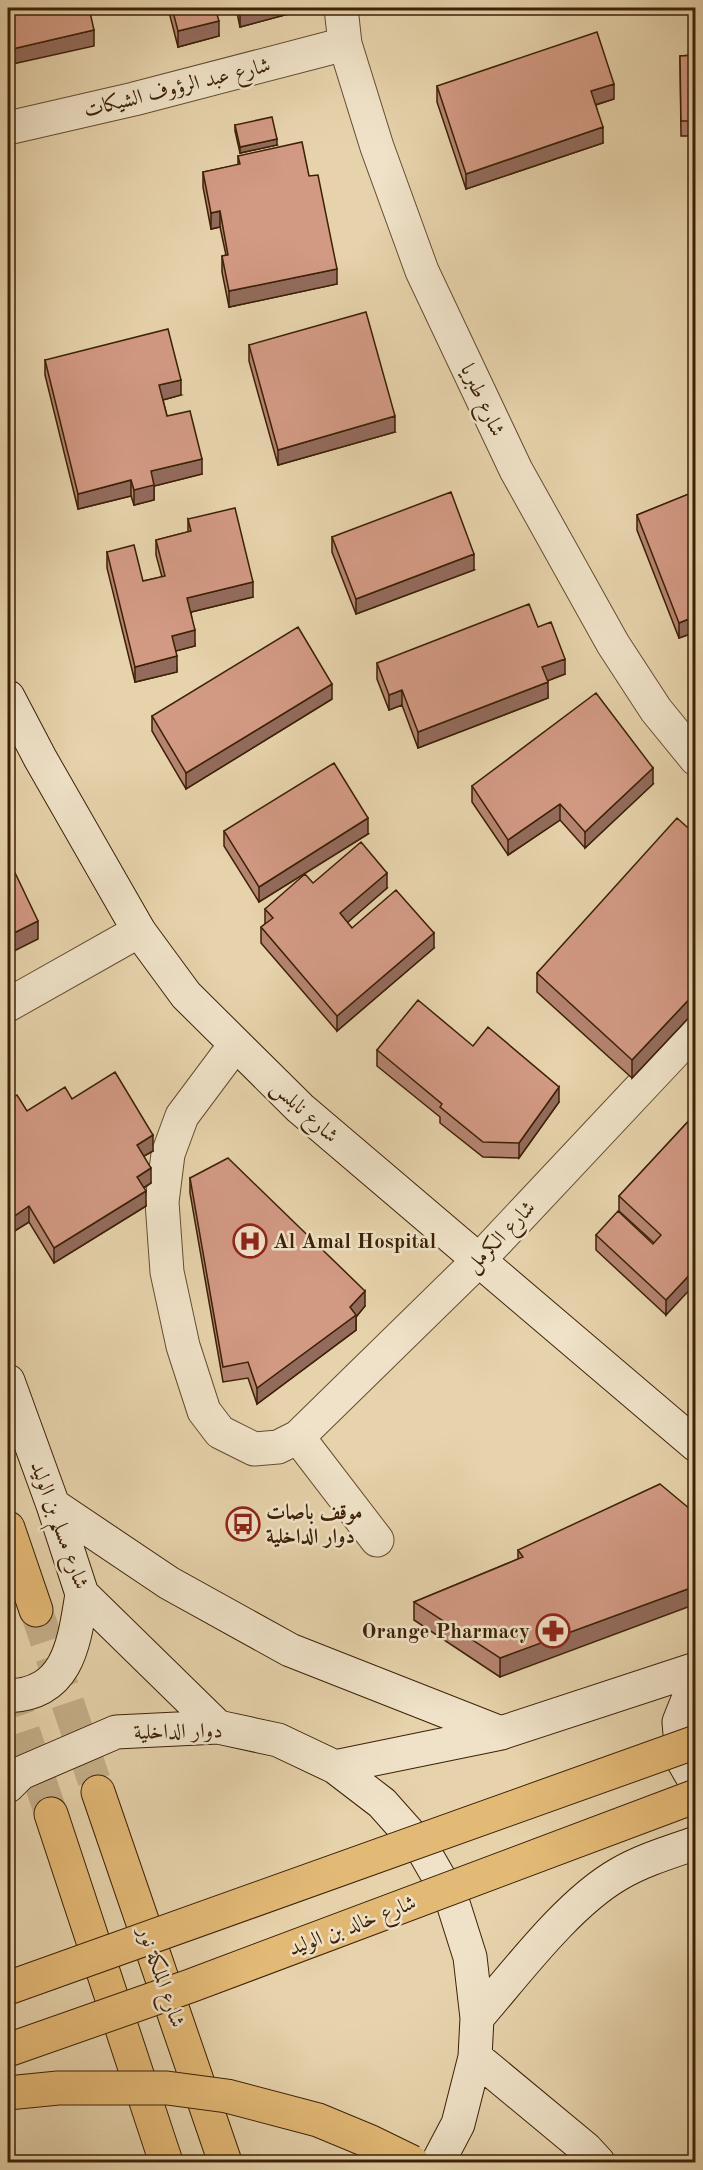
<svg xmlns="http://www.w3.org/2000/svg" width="703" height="2170" viewBox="0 0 703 2170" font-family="'Old Standard TT',Amiri,serif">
<rect width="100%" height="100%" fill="#e6d2ab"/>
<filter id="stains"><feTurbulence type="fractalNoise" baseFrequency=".00333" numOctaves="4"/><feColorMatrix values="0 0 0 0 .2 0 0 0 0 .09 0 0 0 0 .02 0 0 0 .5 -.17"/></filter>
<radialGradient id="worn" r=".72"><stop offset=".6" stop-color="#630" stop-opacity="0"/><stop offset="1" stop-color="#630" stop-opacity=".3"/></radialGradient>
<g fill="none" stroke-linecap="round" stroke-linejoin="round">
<path stroke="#c4af8a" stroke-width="33" stroke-dasharray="33 16" stroke-linecap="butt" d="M36 1610 98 1792
M8 1685 51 1814"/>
<g stroke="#664d2f" stroke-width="35">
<path id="street" d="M341 8 345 44 377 147 422 271 516 470 613 644 656 710 696 759
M8 128 134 99 345 44
M8 1005 139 931
M235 1045 182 1116 168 1154 162 1202 167 1272 183 1346 204 1411 220 1432 254 1449 278 1447 298 1437 478 1261 696 1029
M298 1437 377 1540"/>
</g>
<g stroke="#3c2106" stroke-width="35">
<path id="secondary" d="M8 697 40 758 139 931 186 995 300 1108 696 1445
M8 1381 53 1505 82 1594 218 1727
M53 1505 169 1583 290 1650 501 1733
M696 1684 693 1687 679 1722 682 1759 696 1783
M8 1696C69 1694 74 1643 82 1594
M335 1767 501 1733 696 1669
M8 1786 21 1773 116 1732 218 1727 278 1740 335 1767 382 1803 422 1848 452 1900 470 1957 477 2018 475 2057 458 2124 438 2162
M477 2018C516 1973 568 1903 619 1874 643 1860 670 1852 696 1843
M475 2057 586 2149 598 2162"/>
</g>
<g stroke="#3c2106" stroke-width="35">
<path id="highway" d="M8 1528 36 1610
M98 1792 225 2162
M51 1814 166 2162"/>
</g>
<use href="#street" stroke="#efe2c8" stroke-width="33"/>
<use href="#secondary" stroke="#efe2c8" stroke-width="33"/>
<use href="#highway" stroke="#e3b976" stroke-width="33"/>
<g stroke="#3c2106" stroke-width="35" stroke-linecap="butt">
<path id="primary-bridge" d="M8 1988 696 1742
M8 2050 190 1986 696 1796
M8 2093 58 2088H167L227 2096 318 2120 371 2142 412 2162"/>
</g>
<use href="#primary-bridge" stroke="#e3b976" stroke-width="33"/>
</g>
<path fill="#b58471" stroke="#3c2106" stroke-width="1.5" d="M168 8H215L219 36 178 47Z
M236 8H296V12L240 27Z
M696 40V136H681L680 56 695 55Z
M437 86 614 99 596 105 603 143 466 189 437 102Z
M235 125 277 145 240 153 235 131Z
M238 156 309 176 337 284 229 307 222 272V256L226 255 220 227 211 229 203 187V172L238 165Z
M249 345 395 432 278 465 249 361Z
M45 360 181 395 163 400 167 416 202 474 154 486V500L134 505 131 496 78 509 45 375Z
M696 491V632L679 638 637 530V515Z
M188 519 253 597 191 612 195 646 175 651 177 672 135 682 107 568V552L143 581 162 577 156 555V540L188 532Z
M332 537 474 570 356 614 332 552Z
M538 627 565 674 547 681 548 698 418 748 402 705 389 710 377 679V663Z
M332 699 186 789 152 731V716Z
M653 784 585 848 560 820 508 855 472 802V786Z
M224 831 368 834 259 902 224 846Z
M696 835V1010L632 1078 537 992V973Z
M313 883 387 888 347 922 352 928 434 948 337 1031 261 943V927L265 924V909Z
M473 1046 559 1102 519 1158 483 1157 440 1123V1117L377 1066V1050Z
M72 1099 153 1151 144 1156 151 1183 144 1188 146 1206 54 1263 29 1222 13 1232 8 1223V1101L27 1111Z
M696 1113 666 1315 596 1250V1235L653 1244 654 1243 619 1211V1196Z
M190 1178 365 1306 356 1317V1330L257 1404 248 1378 223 1382 190 1193Z
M696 1514 500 1677 414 1620V1602L518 1559V1550Z"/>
<path fill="#936b5c" stroke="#3c2106" stroke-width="1.5" d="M255 8H296V12L240 27V11Z
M219 21V36L178 47V31Z
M94 30V46L8 65V50Z
M614 84V99L591 106V91Z
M603 127V143L466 189V174Z
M277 139V145L240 153V147Z
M220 211V227L211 229V213Z
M337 269V284L229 307V291Z
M181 380V395L159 401V385Z
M395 416V432L278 465V450Z
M202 459V474L154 486V500L134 505V490L151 471Z
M131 480V496L78 509V494Z
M474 554V570L356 614V599Z
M253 582V597L187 613V598Z
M696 616V632L679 638V623Z
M195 630V646L172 652V636Z
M177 656V672L135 682V667Z
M565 659V674L542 683V667Z
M548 682V698L418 748V732Z
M332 684V699L186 789V773Z
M402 690V705L389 710V695Z
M653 768V784L585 848V832Z
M560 804V820L508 855V840Z
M368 818V834L259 902V887Z
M387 873V888L340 929V913Z
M38 921V939L8 954V936Z
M434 933V948L337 1031V1016Z
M696 992V1010L632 1078V1060Z
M559 1087V1102L519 1158V1143Z
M153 1135V1151L137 1160V1145Z
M151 1168V1183L137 1192V1177Z
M146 1191V1206L54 1263V1248Z
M29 1206V1222L13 1232V1217Z
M696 1268V1283L666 1315V1300Z
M365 1291V1306L356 1317V1330L257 1404V1388L350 1307Z
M696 1586V1604L500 1677V1658Z"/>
<path fill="#d29983" stroke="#3c2106" stroke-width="1.5" d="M8 8H89L94 30 8 50Z
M172 8H215L219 21 178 31Z
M239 8H255L240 11Z
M597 32 614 84 591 91 603 127 466 174 437 86Z
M695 40H696V121H681L680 56 695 55Z
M272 117 277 139 240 147 235 125Z
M302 142 309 176 318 175 337 269 229 291 222 256 228 255 220 211 211 213 203 172 240 164 238 156Z
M366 312 395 416 278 450 249 345Z
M168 329 181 380 159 385 167 416 190 411 202 459 151 471 154 485 134 490 131 480 78 494 45 360Z
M696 491V616L679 623 637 515Z
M451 492 474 554 356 599 332 537Z
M235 508 253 582 187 598 195 630 172 636 177 656 135 667 107 552 134 545 143 581 165 576 156 540 191 531 188 519Z
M529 604 538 627 551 622 565 659 542 667 548 682 418 732 402 690 389 695 377 663Z
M298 627 332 684 186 773 152 716Z
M596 693 653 768 585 832 560 804 508 840 472 786Z
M334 763 368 818 259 887 224 831Z
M677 818 696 835V992L632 1060 537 973Z
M361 842 387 873 340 913 352 928 396 890 434 933 337 1016 261 927 273 918 265 909 305 874 313 883Z
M8 858 38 921 8 936Z
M418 1000 473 1046 488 1027 559 1087 519 1143 483 1142 440 1107 442 1104 377 1050Z
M115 1072 153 1135 137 1145 151 1168 137 1177 146 1191 54 1248 29 1206 13 1217 8 1208V1101L17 1095 27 1111 65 1087 72 1099Z
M696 1113V1268L666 1300 596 1235 618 1211 653 1244 661 1235 619 1196Z
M228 1158 365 1291 350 1307 356 1315 257 1388 248 1362 223 1367 190 1178Z
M660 1484 696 1514V1586L500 1658 414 1602 523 1557 518 1550Z"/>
<defs>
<g id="hospital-ring" transform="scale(1.725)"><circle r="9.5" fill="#efe2c8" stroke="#8f2418" stroke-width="1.5"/><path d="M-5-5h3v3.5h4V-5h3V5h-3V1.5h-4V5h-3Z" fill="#8f2418"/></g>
<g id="bus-ring" transform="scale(1.725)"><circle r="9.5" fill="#efe2c8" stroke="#8f2418" stroke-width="1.5"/><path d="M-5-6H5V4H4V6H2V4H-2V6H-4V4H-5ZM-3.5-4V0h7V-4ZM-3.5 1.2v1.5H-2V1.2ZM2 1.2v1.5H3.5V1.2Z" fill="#8f2418"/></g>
<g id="pharmacy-ring" transform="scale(1.725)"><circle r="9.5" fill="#efe2c8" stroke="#8f2418" stroke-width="1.5"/><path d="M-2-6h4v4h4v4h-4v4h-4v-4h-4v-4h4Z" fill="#8f2418"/></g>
</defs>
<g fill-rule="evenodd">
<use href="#hospital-ring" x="250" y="1241"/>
<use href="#bus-ring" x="243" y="1524"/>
<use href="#pharmacy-ring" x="553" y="1631"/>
</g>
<g text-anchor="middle" stroke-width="5" stroke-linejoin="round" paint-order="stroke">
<g font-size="21" fill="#3c2106" stroke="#efe2c8">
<text transform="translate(177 87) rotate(-14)" y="7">شارع عبد الرؤوف الشيكات</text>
<text transform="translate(483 400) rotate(65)" y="7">شارع طبريا</text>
<text transform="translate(305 1111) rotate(42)" y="7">شارع نابلس</text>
<text transform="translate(500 1236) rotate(-46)" y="7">شارع الكرمل</text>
<text transform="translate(60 1525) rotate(70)" y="7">شارع مسلم بن الوليد</text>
<text transform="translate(178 1731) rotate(-1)" y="7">دوار الداخلية</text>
<text transform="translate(352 1925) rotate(-21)" y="7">شارع خالد بن الوليد</text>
<text transform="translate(162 1977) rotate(71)" y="7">شارع الملكة نور</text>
</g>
<g font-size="21" font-weight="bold" fill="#3c2106" stroke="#efe2c8" text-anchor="start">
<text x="273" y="1248">Al Amal Hospital</text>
<text x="266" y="1519">موقف باصات<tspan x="266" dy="24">دوار الداخلية</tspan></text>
<text x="530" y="1638" text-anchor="end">Orange Pharmacy</text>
</g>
</g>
<rect width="703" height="2170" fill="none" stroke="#e6d2ab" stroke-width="30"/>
<rect x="9" y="9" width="685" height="2152" fill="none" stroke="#3c2106" stroke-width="3"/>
<rect x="15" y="15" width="673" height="2140" fill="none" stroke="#3c2106" stroke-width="1.5"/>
<rect width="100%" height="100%" filter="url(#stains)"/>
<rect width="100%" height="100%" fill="url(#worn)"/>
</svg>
